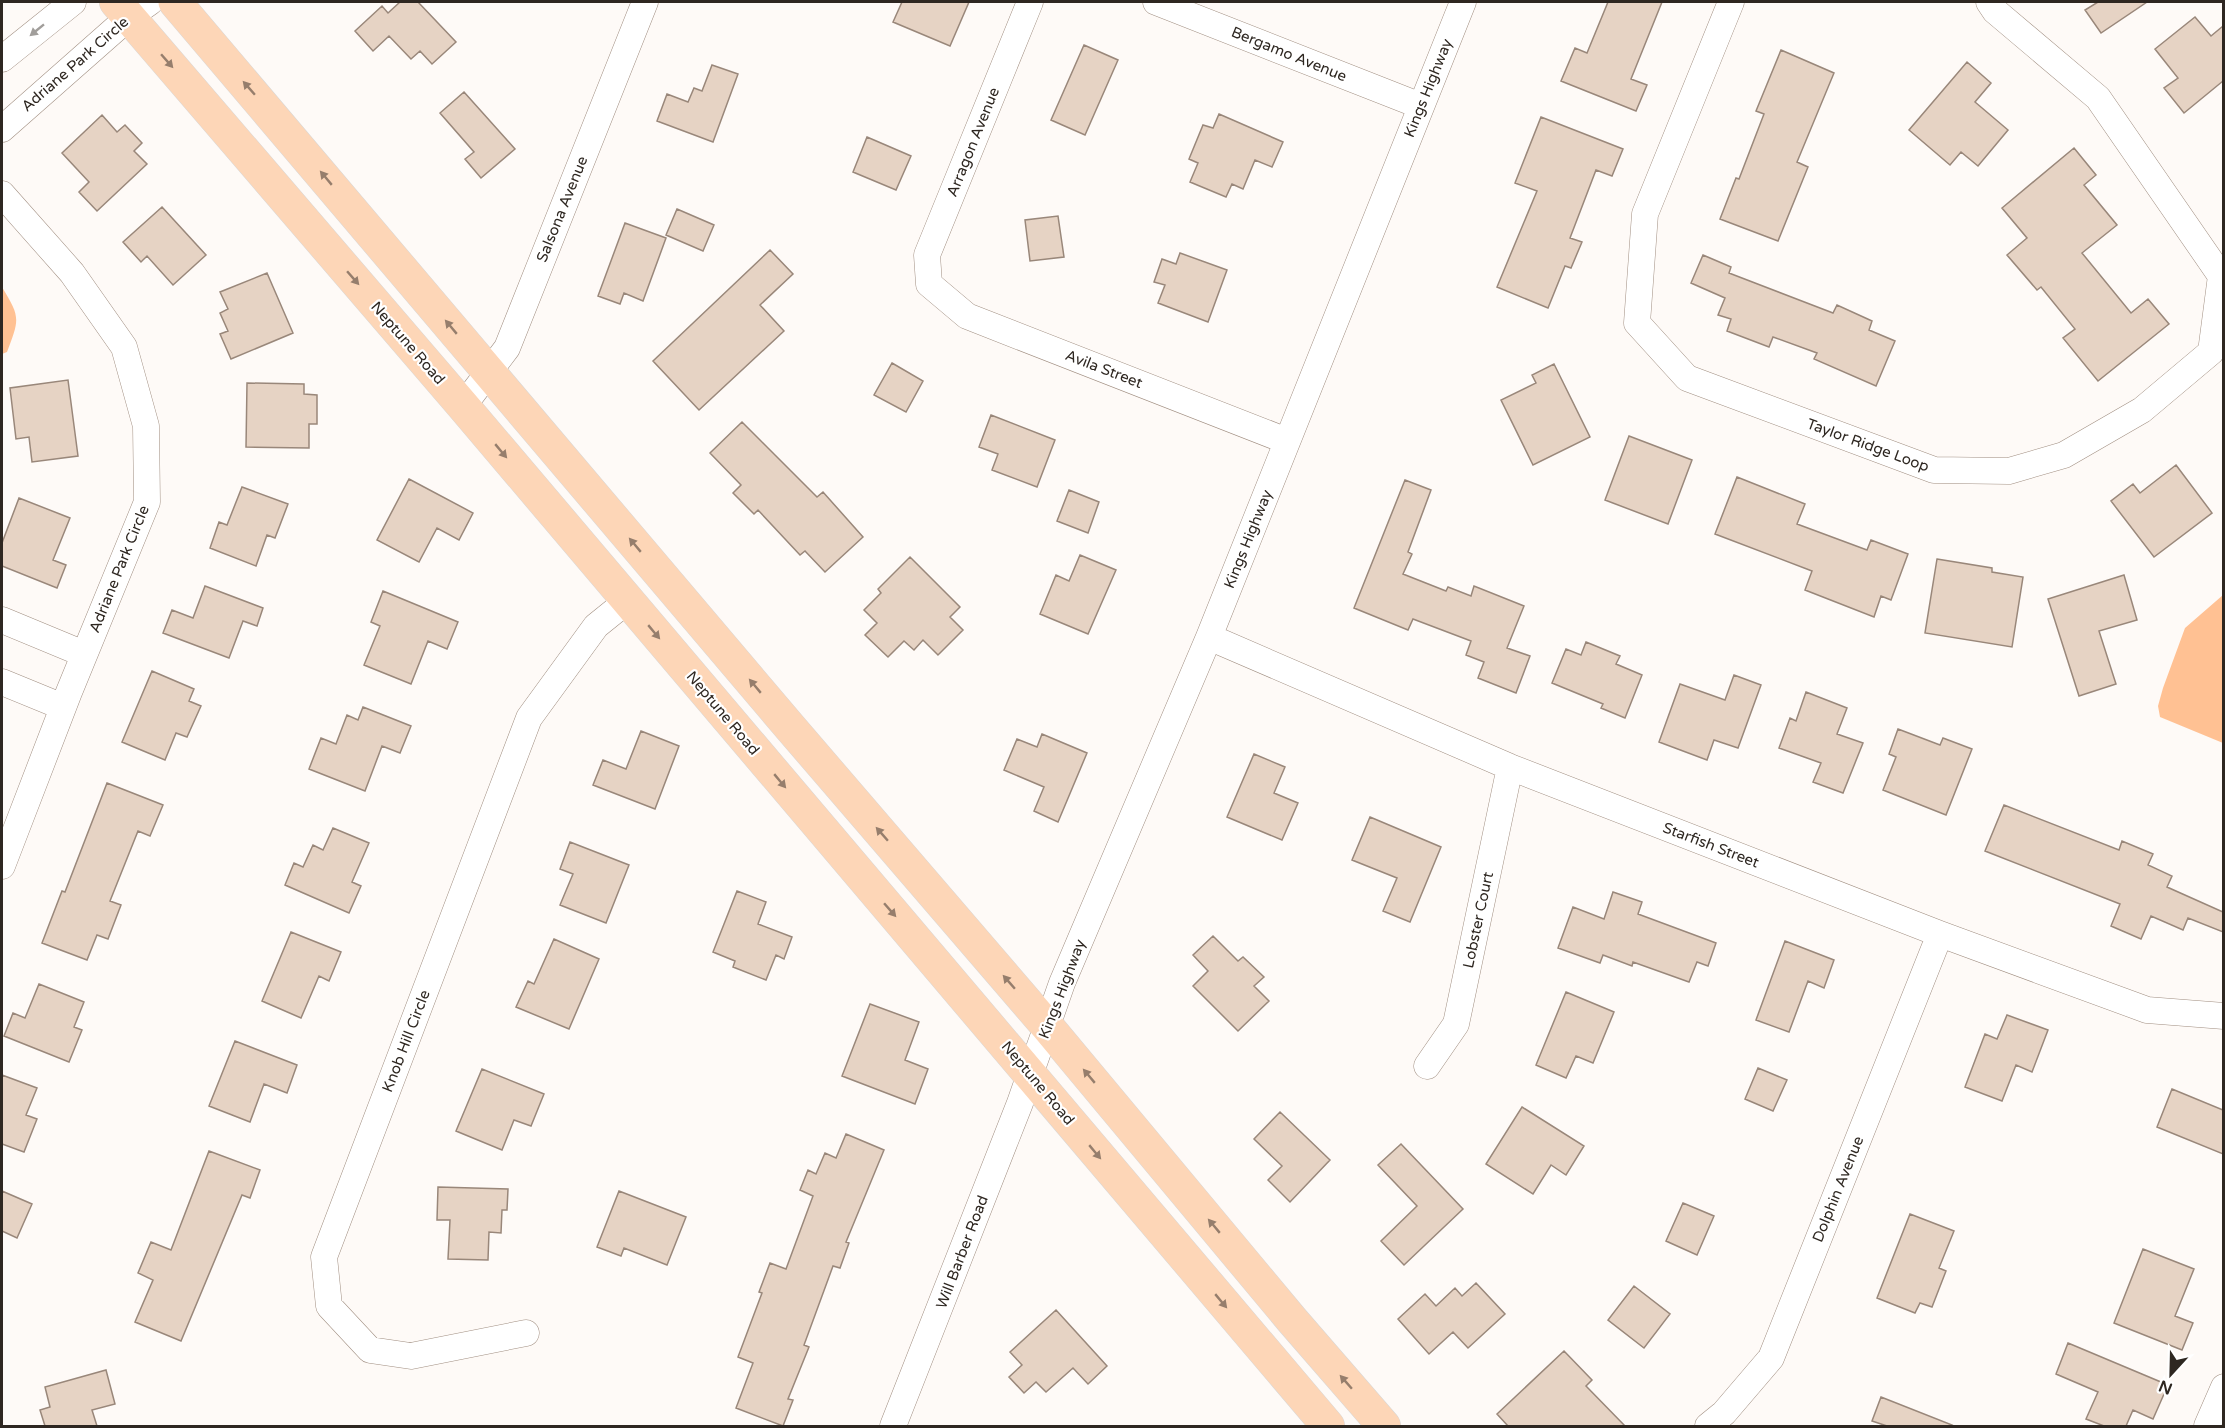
<svg xmlns="http://www.w3.org/2000/svg" width="2225" height="1428" font-family="'Varela Round',sans-serif">
  <style>
    .water { fill: #ffc193 }
    .building { fill: #e6d3c4; stroke: #99877a; stroke-width: 1.5 }
    .lines { fill: none; stroke-linecap: round; stroke-linejoin: round }
    .minor-casing { stroke: #a18f82; stroke-width: 27 }
    .major-casing { stroke: #d9d8d7; stroke-width: 34 }
    .minor { stroke: #fff; stroke-width: 26 }
    .major { stroke: #fdd6b7; stroke-width: 33 }
    .oneway { fill: #a19e9b }
    .oneway2 { fill: #967e6c }
    .labels { text-anchor: middle; dominant-baseline: central; stroke-width: 4.5; stroke-linejoin: round; paint-order: stroke }
    .street-label { font-size: 15px; fill: #2e2721; stroke: #fff }
  </style>
  <rect width="100%" height="100%" fill="#fefaf7"/>
  <path class="water" d="M 2,287 C 20,317 20,318 7,352 L 2,354 Z
    M 2223,595 L 2223,743 L 2160,717 L 2158,706 L 2163,688 L 2185,628 Z"/>
  <path class="building" d="M 400,2 L 418,2 L 456,42 L 432,64 L 420,51 L 411,59 L 389,36 L 373,51 L 355,31 L 382,6 L 388,13 Z
    M 902,2 L 969,2 L 950,46 L 893,22 Z
    M 1608,2 L 1662,2 L 1631,79 L 1647,85 L 1636,111 L 1561,81 L 1575,48 L 1587,53 Z
    M 2098,2 L 2147,2 L 2101,33 L 2085,10 Z
    M 2195,17 L 2211,36 L 2223,26 L 2223,81 L 2184,113 L 2164,88 L 2178,78 L 2155,49 Z
    M 1084,45 L 1118,60 L 1085,135 L 1051,120 Z
    M 1781,50 L 1834,73 L 1797,162 L 1808,167 L 1778,241 L 1720,219 L 1736,178 L 1739,179 L 1764,114 L 1756,111 Z
    M 1967,62 L 1991,83 L 1975,102 L 2008,130 L 1978,166 L 1961,152 L 1950,165 L 1909,130 Z
    M 712,65 L 738,74 L 713,142 L 657,121 L 667,94 L 688,102 L 694,88 L 702,91 Z
    M 464,92 L 515,149 L 481,178 L 465,159 L 474,152 L 440,113 Z
    M 1219,114 L 1283,142 L 1272,167 L 1255,160 L 1243,189 L 1232,184 L 1226,197 L 1190,182 L 1198,163 L 1189,159 L 1203,125 L 1213,128 Z
    M 102,115 L 117,132 L 125,125 L 142,143 L 134,151 L 147,164 L 97,211 L 79,192 L 89,182 L 62,153 Z
    M 1541,117 L 1623,149 L 1612,176 L 1596,170 L 1570,238 L 1582,242 L 1571,268 L 1565,266 L 1548,308 L 1497,287 L 1537,191 L 1515,183 Z
    M 867,137 L 911,156 L 896,190 L 853,172 Z
    M 2074,148 L 2096,175 L 2084,185 L 2117,225 L 2082,253 L 2131,313 L 2148,299 L 2169,324 L 2098,381 L 2063,338 L 2075,329 L 2041,287 L 2037,290 L 2007,255 L 2027,238 L 2002,208 Z
    M 162,207 L 206,255 L 173,285 L 147,256 L 141,262 L 123,242 Z
    M 677,209 L 714,225 L 703,251 L 666,235 Z
    M 1058,216 L 1064,257 L 1030,261 L 1025,220 Z
    M 625,223 L 666,238 L 643,301 L 624,293 L 620,304 L 598,296 Z
    M 770,250 L 793,274 L 760,305 L 784,331 L 699,410 L 653,361 Z
    M 1180,253 L 1227,270 L 1208,322 L 1158,303 L 1165,285 L 1154,282 L 1162,259 L 1176,264 Z
    M 1703,255 L 1731,267 L 1729,273 L 1833,313 L 1837,305 L 1872,321 L 1869,330 L 1895,341 L 1876,386 L 1814,359 L 1817,353 L 1773,337 L 1769,347 L 1727,331 L 1731,319 L 1718,315 L 1725,298 L 1691,283 Z
    M 267,273 L 293,333 L 231,359 L 220,334 L 228,331 L 220,313 L 228,309 L 220,292 Z
    M 892,363 L 923,381 L 906,412 L 874,395 Z
    M 1554,364 L 1590,437 L 1533,465 L 1501,400 L 1536,383 L 1532,375 Z
    M 68,380 L 78,456 L 32,462 L 29,437 L 16,439 L 10,388 Z
    M 247,383 L 304,384 L 304,394 L 317,395 L 317,424 L 309,424 L 309,448 L 246,447 Z
    M 991,415 L 1055,440 L 1037,487 L 992,470 L 998,454 L 979,447 Z
    M 742,422 L 817,497 L 823,492 L 863,537 L 825,572 L 805,551 L 800,555 L 758,510 L 754,514 L 733,493 L 741,485 L 710,453 Z
    M 1629,436 L 1692,460 L 1668,524 L 1605,500 Z
    M 2176,465 L 2212,513 L 2154,557 L 2111,501 L 2133,484 L 2140,493 Z
    M 1737,477 L 1805,504 L 1797,524 L 1867,550 L 1871,540 L 1908,554 L 1891,600 L 1881,596 L 1874,617 L 1805,590 L 1812,571 L 1715,534 Z
    M 409,479 L 473,513 L 459,540 L 437,528 L 419,562 L 377,540 Z
    M 1405,480 L 1431,490 L 1408,552 L 1412,554 L 1403,574 L 1446,591 L 1448,587 L 1471,596 L 1474,586 L 1524,606 L 1507,648 L 1530,656 L 1516,693 L 1478,678 L 1484,662 L 1466,655 L 1471,641 L 1413,619 L 1408,630 L 1354,608 Z
    M 242,487 L 288,504 L 275,538 L 267,535 L 256,566 L 210,548 L 219,522 L 227,525 Z
    M 1069,490 L 1099,502 L 1088,533 L 1057,521 Z
    M 19,498 L 70,518 L 53,560 L 66,565 L 57,588 L 2,566 L 2,543 Z
    M 1080,555 L 1116,570 L 1088,634 L 1040,614 L 1056,575 L 1069,581 Z
    M 910,557 L 960,607 L 950,617 L 963,630 L 938,655 L 923,640 L 914,650 L 904,641 L 888,657 L 865,635 L 877,623 L 864,610 L 881,593 L 878,589 Z
    M 1937,559 L 1992,568 L 1992,572 L 2023,577 L 2012,647 L 1925,633 Z
    M 2124,575 L 2137,620 L 2099,631 L 2116,684 L 2079,696 L 2048,599 Z
    M 205,586 L 263,608 L 257,626 L 243,621 L 229,658 L 163,633 L 172,610 L 193,618 Z
    M 383,591 L 458,622 L 447,649 L 428,641 L 411,684 L 364,665 L 380,626 L 371,622 Z
    M 1586,642 L 1620,656 L 1616,664 L 1642,675 L 1625,718 L 1601,708 L 1603,704 L 1552,683 L 1566,649 L 1581,655 Z
    M 152,671 L 194,689 L 189,701 L 201,706 L 187,737 L 176,733 L 165,760 L 122,742 Z
    M 1734,675 L 1761,685 L 1738,748 L 1714,740 L 1707,760 L 1659,742 L 1680,684 L 1725,700 Z
    M 1806,692 L 1847,708 L 1837,734 L 1863,743 L 1843,793 L 1813,782 L 1821,763 L 1779,748 L 1790,718 L 1796,721 Z
    M 363,707 L 411,726 L 400,753 L 382,746 L 365,791 L 309,769 L 321,738 L 336,744 L 347,715 L 358,720 Z
    M 1898,729 L 1940,745 L 1943,738 L 1972,749 L 1946,815 L 1883,790 L 1896,757 L 1889,754 Z
    M 641,731 L 679,746 L 655,809 L 593,785 L 603,760 L 626,769 Z
    M 1042,734 L 1087,753 L 1058,822 L 1034,811 L 1044,787 L 1004,770 L 1017,739 L 1037,747 Z
    M 1254,754 L 1285,767 L 1274,793 L 1298,803 L 1282,840 L 1227,817 Z
    M 107,783 L 163,805 L 150,836 L 138,831 L 110,901 L 121,905 L 108,939 L 97,935 L 87,960 L 42,943 L 62,891 L 65,892 Z
    M 2004,805 L 2119,850 L 2122,841 L 2153,854 L 2148,865 L 2172,876 L 2167,887 L 2223,912 L 2223,932 L 2188,918 L 2183,930 L 2151,916 L 2141,939 L 2111,926 L 2120,904 L 1985,851 Z
    M 1370,817 L 1441,847 L 1410,922 L 1383,911 L 1397,878 L 1352,860 Z
    M 333,828 L 369,843 L 352,882 L 361,886 L 349,913 L 285,885 L 294,863 L 303,867 L 313,845 L 323,850 Z
    M 570,842 L 629,865 L 606,923 L 560,905 L 573,874 L 560,869 Z
    M 737,891 L 766,902 L 758,924 L 792,937 L 784,959 L 776,955 L 766,980 L 733,967 L 735,961 L 713,952 Z
    M 1613,892 L 1642,902 L 1638,914 L 1716,943 L 1708,966 L 1697,962 L 1689,982 L 1633,962 L 1632,966 L 1603,955 L 1600,963 L 1558,948 L 1573,907 L 1604,919 Z
    M 291,932 L 341,952 L 329,981 L 319,976 L 301,1018 L 262,1001 Z
    M 1213,936 L 1238,961 L 1243,957 L 1264,977 L 1254,986 L 1269,1001 L 1238,1031 L 1193,986 L 1208,971 L 1193,955 Z
    M 554,939 L 599,959 L 569,1029 L 516,1007 L 528,981 L 534,984 Z
    M 1785,941 L 1834,960 L 1824,988 L 1808,981 L 1789,1032 L 1756,1020 Z
    M 39,984 L 84,1002 L 74,1027 L 82,1030 L 69,1062 L 4,1036 L 13,1013 L 25,1018 Z
    M 1566,992 L 1614,1012 L 1593,1063 L 1576,1056 L 1566,1078 L 1536,1065 Z
    M 870,1004 L 919,1022 L 905,1060 L 928,1069 L 915,1104 L 842,1076 Z
    M 2007,1015 L 2048,1030 L 2032,1072 L 2016,1065 L 2002,1101 L 1965,1087 L 1985,1034 L 1997,1039 Z
    M 235,1041 L 297,1065 L 287,1093 L 264,1084 L 250,1122 L 209,1106 Z
    M 1758,1068 L 1787,1080 L 1773,1111 L 1745,1099 Z
    M 482,1069 L 544,1094 L 531,1126 L 514,1120 L 502,1150 L 456,1131 Z
    M 2,1075 L 37,1088 L 26,1115 L 37,1119 L 24,1152 L 2,1144 Z
    M 2172,1089 L 2223,1110 L 2223,1154 L 2157,1127 Z
    M 1522,1107 L 1584,1146 L 1566,1175 L 1551,1165 L 1533,1194 L 1486,1164 Z
    M 1280,1112 L 1330,1160 L 1290,1202 L 1268,1180 L 1282,1166 L 1254,1139 Z
    M 846,1134 L 884,1150 L 846,1242 L 849,1243 L 840,1268 L 833,1266 L 804,1345 L 809,1347 L 788,1399 L 793,1400 L 783,1426 L 736,1408 L 753,1363 L 738,1357 L 762,1293 L 759,1292 L 770,1263 L 786,1269 L 813,1196 L 800,1190 L 808,1170 L 816,1174 L 825,1153 L 836,1158 Z
    M 1401,1144 L 1463,1209 L 1404,1265 L 1381,1241 L 1417,1206 L 1378,1165 Z
    M 209,1151 L 260,1170 L 250,1198 L 242,1195 L 181,1341 L 135,1322 L 153,1280 L 138,1273 L 151,1242 L 171,1250 Z
    M 438,1187 L 508,1189 L 507,1210 L 502,1210 L 501,1233 L 489,1232 L 488,1260 L 448,1259 L 450,1220 L 437,1220 Z
    M 2,1191 L 32,1204 L 17,1238 L 2,1231 Z
    M 619,1191 L 686,1217 L 667,1265 L 624,1248 L 621,1256 L 597,1247 Z
    M 1683,1203 L 1714,1216 L 1697,1255 L 1666,1241 Z
    M 1910,1214 L 1954,1231 L 1939,1268 L 1946,1271 L 1932,1307 L 1920,1303 L 1915,1313 L 1877,1298 Z
    M 2143,1249 L 2194,1269 L 2175,1316 L 2193,1323 L 2182,1350 L 2114,1323 Z
    M 1476,1283 L 1505,1314 L 1468,1348 L 1453,1332 L 1429,1354 L 1398,1319 L 1425,1294 L 1436,1306 L 1455,1288 L 1462,1296 Z
    M 1634,1286 L 1670,1314 L 1644,1348 L 1608,1320 Z
    M 1056,1310 L 1107,1366 L 1088,1384 L 1073,1368 L 1046,1392 L 1036,1382 L 1024,1393 L 1009,1377 L 1022,1365 L 1010,1352 Z
    M 2068,1343 L 2168,1385 L 2153,1419 L 2133,1410 L 2126,1426 L 2104,1426 L 2086,1419 L 2098,1392 L 2056,1374 Z
    M 1564,1351 L 1592,1380 L 1586,1386 L 1625,1426 L 1508,1426 L 1497,1414 Z
    M 106,1370 L 115,1404 L 92,1410 L 97,1426 L 45,1426 L 40,1410 L 50,1407 L 45,1387 Z
    M 1881,1397 L 1952,1425 L 1951,1426 L 1887,1426 L 1872,1421 Z"/>
  <g class="lines">
    <g class="minor-casing">
      <path id="minor" d="M 1030,2 L 927,255 L 929,284 L 967,316 L 1287,441
        M 1156,2 L 1421,106
        M 1731,2 L 1645,214 L 1637,323 L 1687,378 L 1934,470 L 2009,471 L 2064,455 L 2142,410 L 2211,352 L 2221,276 L 2098,98 L 1995,11 L 1989,2
        M 2,59 L 73,2
        M 2,129 L 129,17 L 150,2
        M 2,194 L 72,273 L 124,347 L 146,426 L 147,502 L 69,692 L 2,866
        M 463,406 L 507,348 L 645,2
        M 2,620 L 84,654
        M 1209,637 L 1510,767 L 1940,934 L 2147,1010 L 2224,1016
        M 2,682 L 63,707
        M 1427,1066 L 1456,1024 L 1510,767
        M 526,1333 L 411,1356 L 370,1350 L 329,1306 L 324,1257 L 529,718 L 596,626 L 627,601
        M 893,1426 L 1020,1103 L 1062,983 L 1209,637 L 1463,2
        M 1708,1426 L 1724,1413 L 1771,1358 L 1940,934
        M 2207,1426 L 2224,1387"/>
    </g>
    <g class="major-casing">
      <path id="major" d="M 116,2 L 463,406 L 1328,1426
        M 175,2 L 789,726 L 1047,1026 L 1292,1320 L 1384,1426"/>
    </g>
    <use href="#minor" class="minor"/>
    <use href="#major" class="major"/>
  </g>
  <defs><path id="oneway-solid" d="M-6-.8H1V-3.2L6.5 0L1 3.2V.8H-6Z" transform="scale(1.5)"/></defs>
  <use class="oneway" href="#oneway-solid" transform="translate(37 30) rotate(141)"/>
  <g class="oneway2">
    <use href="#oneway-solid" transform="translate(167 61) rotate(49)"/>
    <use href="#oneway-solid" transform="translate(249 88) rotate(-131)"/>
    <use href="#oneway-solid" transform="translate(326 178) rotate(-130)"/>
    <use href="#oneway-solid" transform="translate(353 278) rotate(49)"/>
    <use href="#oneway-solid" transform="translate(451 327) rotate(-130)"/>
    <use href="#oneway-solid" transform="translate(501 451) rotate(50)"/>
    <use href="#oneway-solid" transform="translate(635 545) rotate(-130)"/>
    <use href="#oneway-solid" transform="translate(654 632) rotate(50)"/>
    <use href="#oneway-solid" transform="translate(755 686) rotate(-130)"/>
    <use href="#oneway-solid" transform="translate(780 781) rotate(50)"/>
    <use href="#oneway-solid" transform="translate(882 834) rotate(-131)"/>
    <use href="#oneway-solid" transform="translate(890 910) rotate(49)"/>
    <use href="#oneway-solid" transform="translate(1009 982) rotate(-131)"/>
    <use href="#oneway-solid" transform="translate(1089 1076) rotate(-130)"/>
    <use href="#oneway-solid" transform="translate(1095 1152) rotate(50)"/>
    <use href="#oneway-solid" transform="translate(1214 1226) rotate(-130)"/>
    <use href="#oneway-solid" transform="translate(1221 1301) rotate(50)"/>
    <use href="#oneway-solid" transform="translate(1346 1382) rotate(-131)"/>
  </g>
  <g class="labels">
    <g class="street-label">
      <text transform="translate(1289 54) rotate(22)">Bergamo Avenue</text>
      <text transform="translate(75 64) rotate(-41)">Adriane Park Circle</text>
      <text transform="translate(1428 88) rotate(-68)">Kings Highway</text>
      <text transform="translate(973 142) rotate(-68)">Arragon Avenue</text>
      <text transform="translate(562 209) rotate(-68)">Salsona Avenue</text>
      <text transform="translate(408 343) rotate(49)">Neptune Road</text>
      <text transform="translate(1104 369) rotate(21)">Avila Street</text>
      <text transform="translate(1868 445) rotate(20)">Taylor Ridge Loop</text>
      <text transform="translate(1248 539) rotate(-68)">Kings Highway</text>
      <text transform="translate(119 569) rotate(-68)">Adriane Park Circle</text>
      <text transform="translate(723 713) rotate(50)">Neptune Road</text>
      <text transform="translate(1711 845) rotate(21)">Starfish Street</text>
      <text transform="translate(1478 920) rotate(-78)">Lobster Court</text>
      <text transform="translate(1062 989) rotate(-69)">Kings Highway</text>
      <text transform="translate(406 1041) rotate(-69)">Knob Hill Circle</text>
      <text transform="translate(1038 1083) rotate(50)">Neptune Road</text>
      <text transform="translate(1838 1189) rotate(-68)">Dolphin Avenue</text>
      <text transform="translate(962 1252) rotate(-69)">Will Barber Road</text>
    </g>
  </g>
  <rect width="2225" height="1428" fill="none" stroke="#2e2721" stroke-width="6"/>
  <g transform="translate(2171 1374) rotate(202)" stroke="#ffffff" stroke-width="4.5" paint-order="stroke">
  <path d="M0-4.5L10 22L0 15L-10 22Z" fill="#2e2721"/>
  <text y="-9" font-size="16" font-weight="bold" text-anchor="middle" fill="#2e2721">N</text>
  </g>
</svg>
